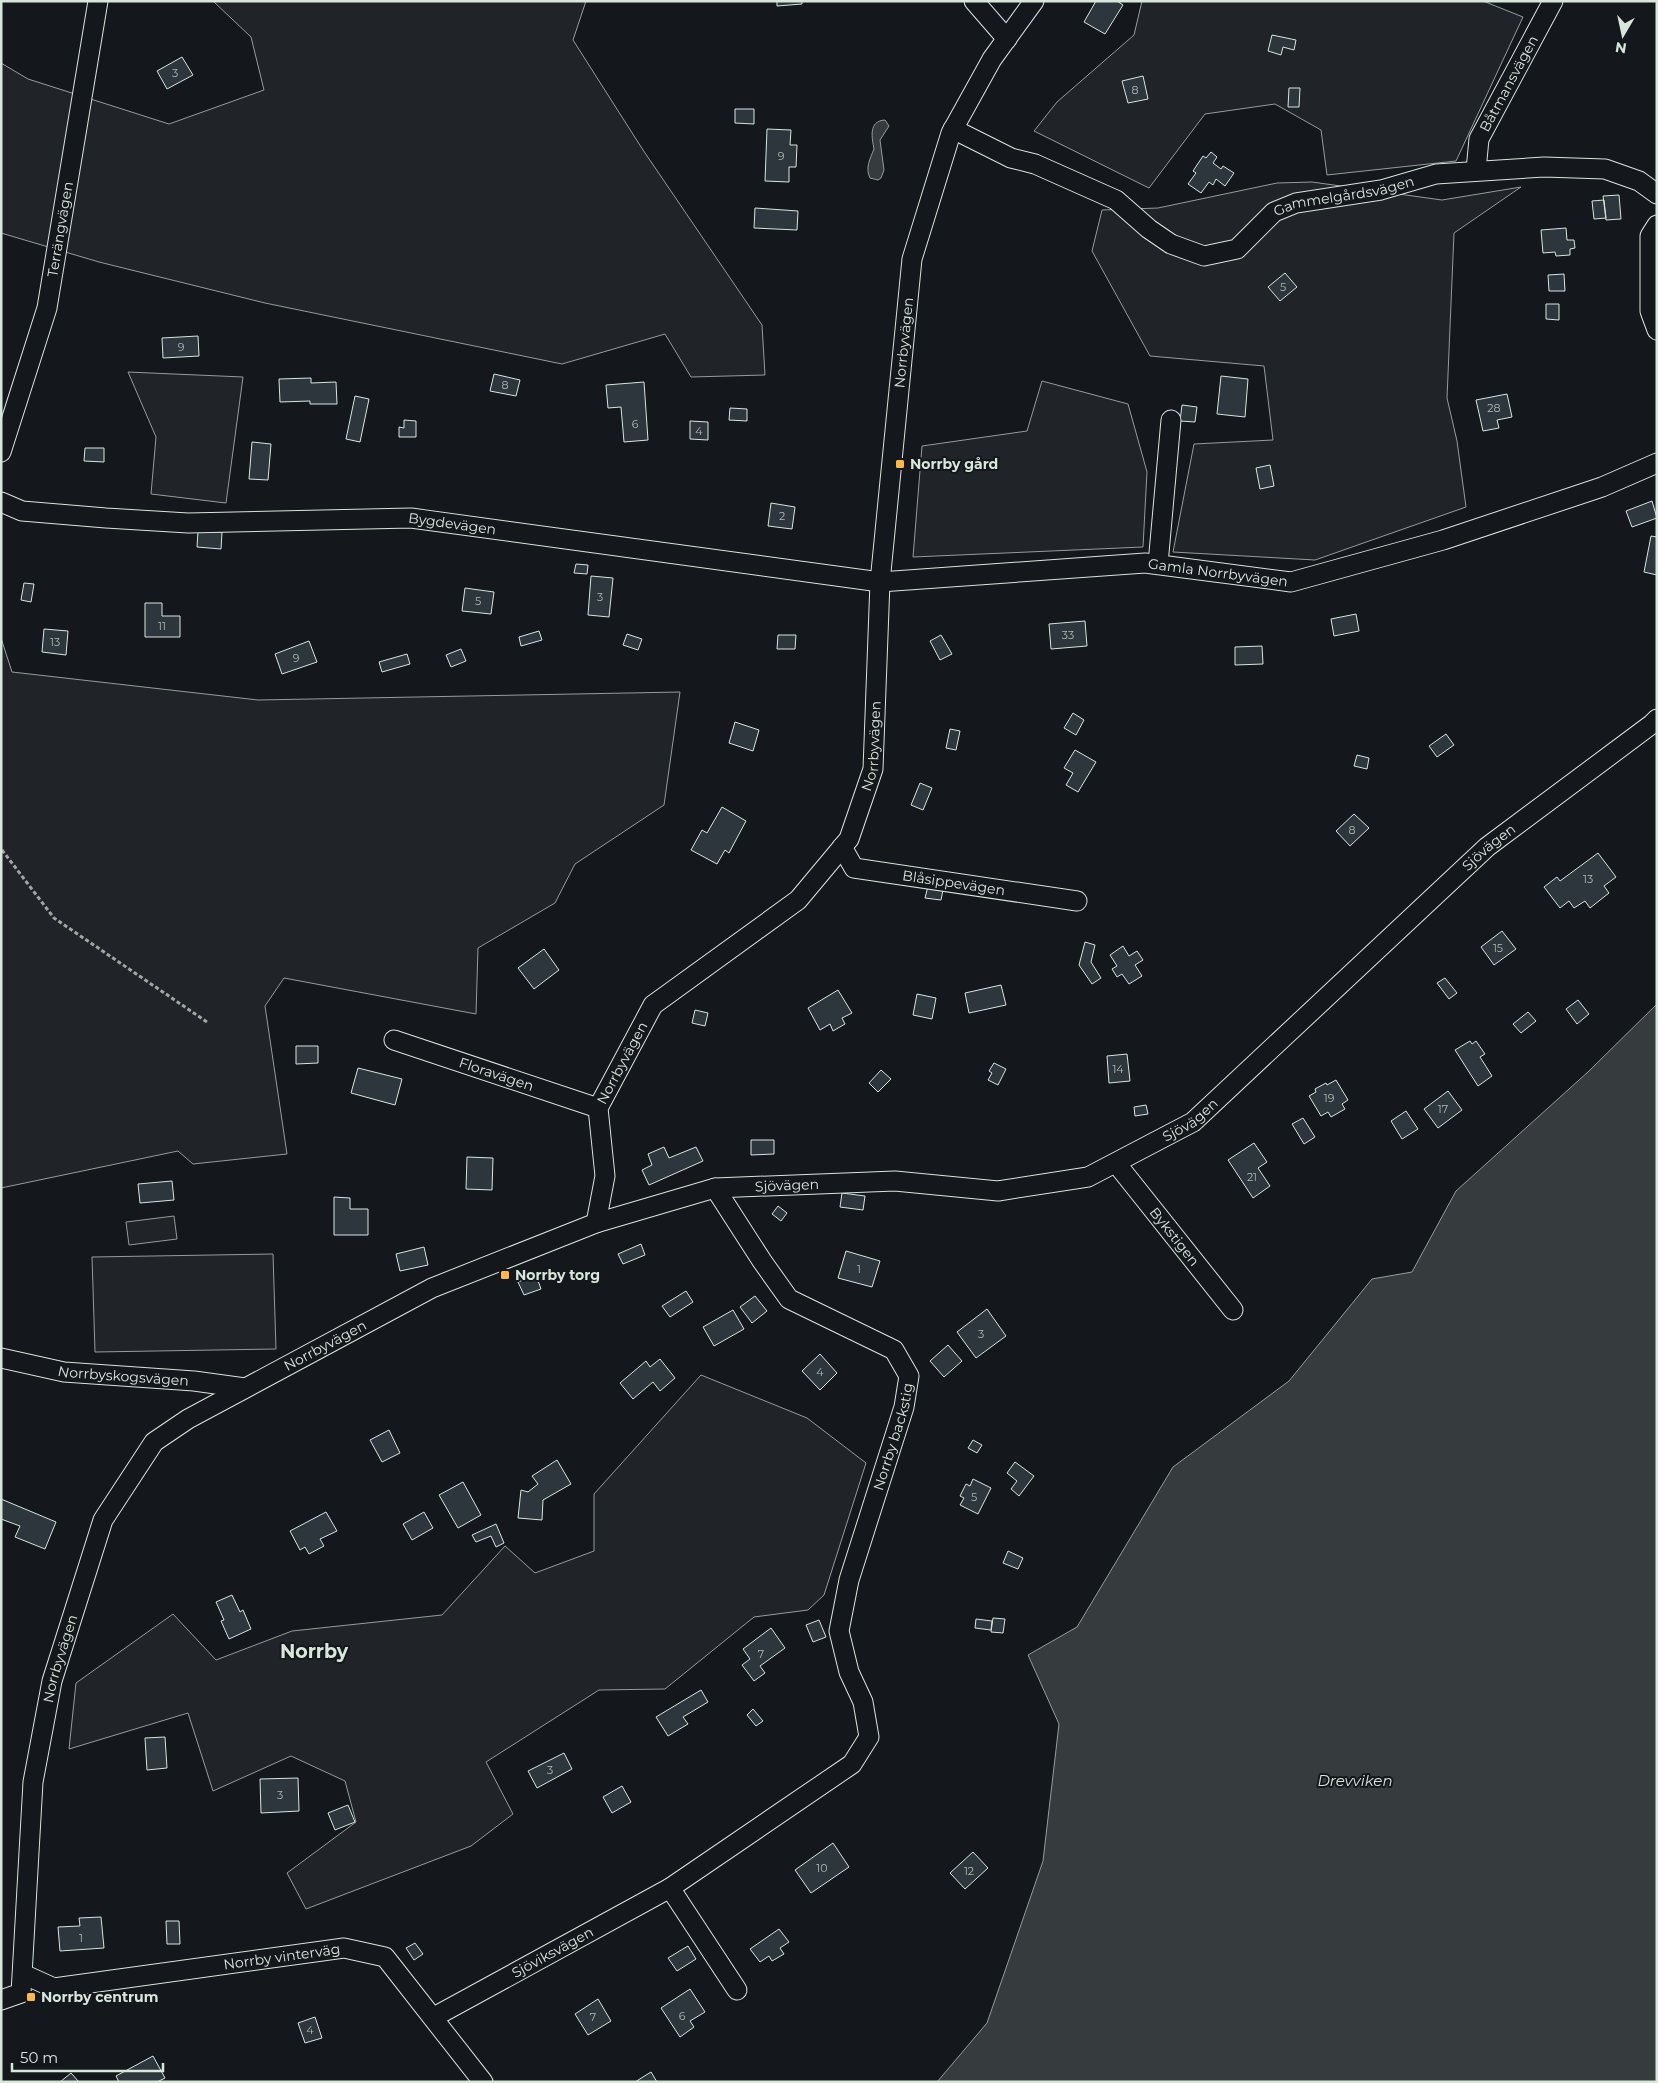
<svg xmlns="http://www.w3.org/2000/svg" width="1658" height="2083" font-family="Montserrat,sans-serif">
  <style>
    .green { fill: #202428; stroke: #939e99 }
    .water { fill: #363b3e; stroke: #939e99 }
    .building { fill: #2c363c; stroke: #d8e6dc }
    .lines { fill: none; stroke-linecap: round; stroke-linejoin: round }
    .street-casing { stroke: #d8e6dc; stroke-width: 21 }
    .path { stroke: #9da8a2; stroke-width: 3; stroke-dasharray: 4 2.5; stroke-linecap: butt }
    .street { stroke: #14181c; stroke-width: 19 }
    .poi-dot { fill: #ffb74d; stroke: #14181c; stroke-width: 2 }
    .labels { text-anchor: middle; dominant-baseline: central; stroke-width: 4; stroke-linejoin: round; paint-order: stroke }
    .number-label { font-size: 11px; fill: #adbab4 }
    .street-label { font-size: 14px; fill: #d8e6dc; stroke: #14181c }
    .poi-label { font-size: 14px; font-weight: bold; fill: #d8e6dc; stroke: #14181c; text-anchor: start }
    .water-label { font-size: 15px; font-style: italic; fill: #d8e6dc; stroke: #14181c }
    .district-label { font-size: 19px; font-weight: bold; fill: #d8e6dc; stroke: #14181c }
  </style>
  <rect width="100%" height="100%" fill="#14181c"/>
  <path class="green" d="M 213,1 L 586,1 L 573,40 L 643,150 L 762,325 L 765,375 L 691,377 L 665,334 L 562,364 L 265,303 L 99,262 L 1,233 L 1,63 L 28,79 L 169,124 L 264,90 L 251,37 Z
    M 1142,1 L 1483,1 L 1523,17 L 1456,161 L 1327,175 L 1321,130 L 1275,104 L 1205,114 L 1149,188 L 1034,131 L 1057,102 L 1134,35 Z
    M 1312,182 L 1442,200 L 1521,187 L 1454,233 L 1447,398 L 1457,441 L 1466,507 L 1315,560 L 1173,552 L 1194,444 L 1273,440 L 1264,366 L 1150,356 L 1092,251 L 1102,210 L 1158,208 L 1277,183 Z
    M 128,372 L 243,377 L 226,503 L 151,494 L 156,437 Z
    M 1042,381 L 1128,404 L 1147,472 L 1143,547 L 913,557 L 922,446 L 1027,431 Z
    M 1,638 L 12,672 L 258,700 L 680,692 L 664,805 L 575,864 L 555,903 L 478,948 L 476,1014 L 284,978 L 265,1006 L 287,1154 L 193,1164 L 178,1151 L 1,1188 Z
    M 174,1216 L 177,1239 L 129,1245 L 126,1222 Z
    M 273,1254 L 276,1349 L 95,1352 L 92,1257 Z
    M 701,1375 L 807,1418 L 866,1463 L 824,1595 L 808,1610 L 754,1617 L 665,1689 L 599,1690 L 486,1762 L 513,1814 L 471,1846 L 306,1909 L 287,1873 L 356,1822 L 345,1781 L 291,1756 L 213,1791 L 188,1713 L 69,1749 L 76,1683 L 173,1614 L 216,1660 L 292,1631 L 442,1615 L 505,1546 L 535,1573 L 594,1551 L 594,1494 Z"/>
  <path class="water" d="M 885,120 L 889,126 L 880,140 L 884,170 L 881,178 L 878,180 L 870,178 C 865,168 870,159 874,149 C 872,138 868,121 885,120 Z
    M 1657,1004 L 1657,2082 L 937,2082 L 987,2023 L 1043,1861 L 1059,1724 L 1028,1655 L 1077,1627 L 1173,1467 L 1289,1381 L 1372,1279 L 1412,1272 L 1456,1191 L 1589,1071 Z"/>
  <path class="building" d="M 777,1 L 802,1 L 802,4 L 777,6 Z
    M 1096,1 L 1117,1 L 1123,5 L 1105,34 L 1084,22 Z
    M 1272,35 L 1296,40 L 1294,50 L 1283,47 L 1281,55 L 1268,51 Z
    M 182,57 L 193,75 L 167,89 L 157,71 Z
    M 1143,76 L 1148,99 L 1128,103 L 1122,81 Z
    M 1289,88 L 1300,88 L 1299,107 L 1288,107 Z
    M 735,109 L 754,109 L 754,124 L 735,123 Z
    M 767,129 L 791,130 L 790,145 L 797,145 L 796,167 L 789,167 L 789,182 L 765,181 Z
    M 1211,152 L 1217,157 L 1213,163 L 1221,169 L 1223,166 L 1234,173 L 1225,186 L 1216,179 L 1213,185 L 1209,182 L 1201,193 L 1188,184 L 1196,173 L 1193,171 L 1203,156 L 1206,158 Z
    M 1619,195 L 1621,219 L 1606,220 L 1603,196 Z
    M 1604,200 L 1606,218 L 1594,219 L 1592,201 Z
    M 755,208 L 798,211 L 797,230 L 754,228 Z
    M 1566,228 L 1567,240 L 1574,240 L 1575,248 L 1570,249 L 1570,255 L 1556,256 L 1555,252 L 1543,253 L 1541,230 Z
    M 1285,273 L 1297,287 L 1280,301 L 1268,287 Z
    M 1564,274 L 1565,291 L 1549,291 L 1548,275 Z
    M 1546,304 L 1559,304 L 1559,320 L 1546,319 Z
    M 198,336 L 199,356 L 163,358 L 162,338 Z
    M 494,374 L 520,380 L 516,396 L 490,391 Z
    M 1221,376 L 1248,379 L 1245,417 L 1217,414 Z
    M 311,378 L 311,383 L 336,382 L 337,404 L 310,404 L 310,401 L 280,402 L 279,379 Z
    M 644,382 L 648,440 L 624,442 L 621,407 L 608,408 L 606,385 Z
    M 1507,394 L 1512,417 L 1497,420 L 1499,428 L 1483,431 L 1476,400 Z
    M 355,396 L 369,399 L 360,442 L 346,439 Z
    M 1182,405 L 1197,407 L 1195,422 L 1180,421 Z
    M 730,408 L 747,409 L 747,421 L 729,420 Z
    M 404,420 L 416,421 L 416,437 L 399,437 L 399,427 L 404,428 Z
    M 690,421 L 708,422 L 708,440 L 690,439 Z
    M 252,442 L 271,444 L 268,480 L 249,479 Z
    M 85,448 L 104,448 L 104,462 L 84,461 Z
    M 1270,465 L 1274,486 L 1260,489 L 1256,468 Z
    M 1652,501 L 1657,518 L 1632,527 L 1626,511 Z
    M 771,503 L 795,507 L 792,529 L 768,526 Z
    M 198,531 L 222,532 L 221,549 L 197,547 Z
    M 1651,536 L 1657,537 L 1657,575 L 1644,572 Z
    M 576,564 L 588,565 L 587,574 L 574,573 Z
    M 591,576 L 613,578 L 609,617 L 588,615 Z
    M 24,583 L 34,584 L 31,602 L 21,600 Z
    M 465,588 L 494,592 L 491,614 L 462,611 Z
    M 145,603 L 162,603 L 162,616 L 180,616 L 180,637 L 145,637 Z
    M 1356,614 L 1359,631 L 1334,636 L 1331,619 Z
    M 1085,621 L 1087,646 L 1051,649 L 1049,624 Z
    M 44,629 L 68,631 L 66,655 L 42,652 Z
    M 539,631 L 542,640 L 521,646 L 519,637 Z
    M 627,634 L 642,639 L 638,650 L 623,645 Z
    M 778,635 L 796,635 L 795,649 L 777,649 Z
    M 941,635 L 952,654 L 940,660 L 930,641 Z
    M 309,641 L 317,662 L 282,674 L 275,654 Z
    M 1262,646 L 1263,664 L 1235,665 L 1235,647 Z
    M 461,649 L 466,661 L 451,667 L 446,655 Z
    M 407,654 L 410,664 L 382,672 L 379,662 Z
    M 1073,713 L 1084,720 L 1076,735 L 1064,728 Z
    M 735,722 L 759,730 L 753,751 L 729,743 Z
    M 950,729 L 960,731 L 956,750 L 946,748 Z
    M 1446,734 L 1454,745 L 1437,757 L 1429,746 Z
    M 1075,750 L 1096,762 L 1078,792 L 1066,785 L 1073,773 L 1064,768 Z
    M 1357,755 L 1369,758 L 1367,769 L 1354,766 Z
    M 920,783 L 932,788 L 923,810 L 911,805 Z
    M 722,807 L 746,821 L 729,853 L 725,850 L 717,864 L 691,850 L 702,830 L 707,833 Z
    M 1354,814 L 1369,828 L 1350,846 L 1336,831 Z
    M 1598,853 L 1616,877 L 1604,886 L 1609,893 L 1590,908 L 1585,901 L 1574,908 L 1569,901 L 1560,908 L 1544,887 L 1557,877 L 1560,881 Z
    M 929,882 L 944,885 L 941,900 L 925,898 Z
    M 1502,931 L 1516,949 L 1494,965 L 1481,947 Z
    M 1085,942 L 1095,945 L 1091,962 L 1101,978 L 1092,984 L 1079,965 Z
    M 1123,946 L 1129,956 L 1137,951 L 1143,960 L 1135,965 L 1142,976 L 1129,984 L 1122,974 L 1117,977 L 1112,969 L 1117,966 L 1110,955 Z
    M 544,949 L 559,970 L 534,989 L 518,968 Z
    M 1445,978 L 1457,993 L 1449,999 L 1437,983 Z
    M 1001,985 L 1006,1005 L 969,1013 L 965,993 Z
    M 838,990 L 852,1013 L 842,1018 L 845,1024 L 833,1031 L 830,1024 L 820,1030 L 808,1008 Z
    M 917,994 L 936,998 L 932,1019 L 913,1015 Z
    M 1578,1000 L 1589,1014 L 1577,1024 L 1566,1009 Z
    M 695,1010 L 708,1013 L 705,1026 L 692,1023 Z
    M 1528,1012 L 1536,1021 L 1521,1033 L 1513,1024 Z
    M 1470,1041 L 1472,1044 L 1476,1041 L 1485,1054 L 1480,1057 L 1492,1076 L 1478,1086 L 1455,1050 Z
    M 296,1046 L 318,1046 L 318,1063 L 296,1064 Z
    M 1127,1054 L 1130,1081 L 1109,1083 L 1107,1056 Z
    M 994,1063 L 1006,1069 L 998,1085 L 988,1080 L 992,1073 L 989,1071 Z
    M 358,1068 L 402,1079 L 395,1105 L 351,1093 Z
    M 881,1070 L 891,1079 L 878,1092 L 869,1083 Z
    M 1336,1080 L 1348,1100 L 1342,1104 L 1345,1109 L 1331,1117 L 1328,1112 L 1321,1116 L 1309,1096 L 1316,1092 L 1315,1089 L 1326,1083 L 1327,1085 Z
    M 1448,1091 L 1462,1110 L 1438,1128 L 1424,1109 Z
    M 1146,1105 L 1148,1114 L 1135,1116 L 1134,1107 Z
    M 1406,1111 L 1418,1129 L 1402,1139 L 1391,1121 Z
    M 1303,1118 L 1315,1137 L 1304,1144 L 1292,1124 Z
    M 751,1140 L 774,1140 L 774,1154 L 751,1155 Z
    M 1254,1143 L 1267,1162 L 1258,1168 L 1270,1186 L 1253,1198 L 1228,1160 Z
    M 664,1147 L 669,1158 L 696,1147 L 703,1161 L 649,1185 L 642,1170 L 652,1165 L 648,1154 Z
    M 467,1157 L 493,1158 L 492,1190 L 466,1189 Z
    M 172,1181 L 174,1200 L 140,1203 L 138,1184 Z
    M 842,1193 L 865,1196 L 863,1210 L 840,1207 Z
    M 334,1197 L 350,1198 L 350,1209 L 368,1209 L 368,1235 L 334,1235 Z
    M 778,1206 L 787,1213 L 781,1221 L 772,1214 Z
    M 641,1244 L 645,1255 L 623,1264 L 618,1254 Z
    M 424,1247 L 428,1265 L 400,1271 L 396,1254 Z
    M 846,1251 L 880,1261 L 872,1287 L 838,1278 Z
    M 536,1275 L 541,1289 L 524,1295 L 518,1282 Z
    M 686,1291 L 693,1302 L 670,1317 L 662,1306 Z
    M 755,1296 L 767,1311 L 752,1323 L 740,1307 Z
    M 987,1309 L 1006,1336 L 976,1358 L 957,1332 Z
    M 733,1310 L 744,1329 L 714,1346 L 703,1327 Z
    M 948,1345 L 962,1361 L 944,1377 L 930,1361 Z
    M 820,1354 L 837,1373 L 820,1390 L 802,1371 Z
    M 660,1359 L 675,1378 L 660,1391 L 653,1382 L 633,1399 L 620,1383 L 646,1361 L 650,1367 Z
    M 389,1430 L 400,1453 L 382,1462 L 370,1440 Z
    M 973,1440 L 982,1445 L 977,1453 L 968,1448 Z
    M 557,1460 L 571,1484 L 543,1500 L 542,1520 L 518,1518 L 521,1490 L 528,1492 L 538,1484 L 532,1476 Z
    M 1015,1462 L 1034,1476 L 1019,1496 L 1011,1489 L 1017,1481 L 1007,1473 Z
    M 973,1479 L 991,1488 L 978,1514 L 960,1505 L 964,1498 L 960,1496 L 966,1484 L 970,1486 Z
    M 463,1482 L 481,1515 L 458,1528 L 439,1495 Z
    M 1,1499 L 56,1522 L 45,1549 L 15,1537 L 20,1526 L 1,1519 Z
    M 326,1512 L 337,1531 L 320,1539 L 324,1546 L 309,1554 L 305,1547 L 300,1550 L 290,1531 Z
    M 424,1512 L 433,1528 L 412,1540 L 403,1524 Z
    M 496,1524 L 504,1543 L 496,1547 L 491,1536 L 476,1542 L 472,1535 Z
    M 1008,1551 L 1023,1558 L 1018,1569 L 1003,1563 Z
    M 232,1595 L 240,1612 L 243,1610 L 251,1629 L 229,1639 L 221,1621 L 224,1620 L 216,1602 Z
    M 993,1618 L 1005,1619 L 1003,1633 L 991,1632 Z
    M 976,1619 L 992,1621 L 991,1630 L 975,1628 Z
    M 819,1620 L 826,1637 L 813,1642 L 806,1625 Z
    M 771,1628 L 785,1648 L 760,1666 L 765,1673 L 754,1681 L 742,1665 L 750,1659 L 743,1649 Z
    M 701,1690 L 708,1702 L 683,1717 L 688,1724 L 668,1736 L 656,1717 Z
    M 753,1709 L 763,1721 L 756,1726 L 747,1715 Z
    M 165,1737 L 167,1768 L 147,1770 L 145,1738 Z
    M 564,1753 L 572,1769 L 537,1788 L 528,1771 Z
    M 298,1778 L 299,1811 L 261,1813 L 260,1779 Z
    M 622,1786 L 631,1802 L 612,1813 L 603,1797 Z
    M 348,1805 L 355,1822 L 335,1830 L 328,1813 Z
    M 833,1843 L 849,1867 L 811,1893 L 795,1870 Z
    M 973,1852 L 988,1868 L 965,1889 L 950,1873 Z
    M 101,1917 L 104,1948 L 60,1951 L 58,1927 L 80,1926 L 79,1918 Z
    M 166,1921 L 179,1921 L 180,1944 L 167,1944 Z
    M 779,1929 L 789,1942 L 780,1948 L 784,1954 L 772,1961 L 769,1956 L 760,1962 L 750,1949 Z
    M 415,1943 L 423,1954 L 414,1960 L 406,1948 Z
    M 688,1946 L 696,1959 L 677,1971 L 668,1958 Z
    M 690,1989 L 705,2012 L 690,2021 L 694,2027 L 680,2037 L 661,2008 Z
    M 598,1999 L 611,2021 L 588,2035 L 575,2014 Z
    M 315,2017 L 322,2038 L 305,2043 L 298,2023 Z
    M 153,2056 L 165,2078 L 157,2082 L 119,2082 L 116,2076 Z
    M 651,2072 L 657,2082 L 635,2082 Z
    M 71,2073 L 79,2082 L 60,2082 Z"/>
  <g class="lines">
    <g class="street-casing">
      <g id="street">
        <path d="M 974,1 L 1007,39"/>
        <path id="s1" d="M 953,129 L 1011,158 L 1035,164 L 1116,200 L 1149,229 L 1171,244 L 1204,256 L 1237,249 L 1274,212 L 1296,203 L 1381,190 L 1436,174 L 1544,167 L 1605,169 L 1639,181 L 1657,194"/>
        <path id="s2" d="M 1476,170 L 1479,139 L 1553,1"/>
        <path d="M 1657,225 L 1650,236 L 1650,311 L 1657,330"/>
        <path id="s3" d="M 1,452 L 47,308 L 98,1"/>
        <path id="s4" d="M 1,502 L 22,511 L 106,518 L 188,523 L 411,518 L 880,582 L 1145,563 L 1291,582 L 1443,540 L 1602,487 L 1657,463"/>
        <path d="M 1158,564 L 1171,420"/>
        <path id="s5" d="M 842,847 L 854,868 L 1077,901"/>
        <path id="s6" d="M 394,1040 L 598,1108"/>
        <path id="s7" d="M 1116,1163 L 1233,1310"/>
        <path id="s8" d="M 596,1223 L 715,1188 L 895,1181 L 998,1191 L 1088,1177 L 1193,1122 L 1487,847 L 1652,724 L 1657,719"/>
        <path id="s9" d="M 1,1358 L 64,1372 L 194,1381 L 245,1388"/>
        <path d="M 670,1888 L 737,1990"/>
        <path id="s10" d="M 23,1974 L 54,1988 L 344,1948 L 385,1957 L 483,2082"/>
        <path id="s11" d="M 1,2000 L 21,1993 L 33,1782 L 52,1681 L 103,1520 L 154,1442 L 188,1419 L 432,1288 L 596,1223 L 605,1176 L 598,1108 L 653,1005 L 798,900 L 849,839 L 873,769 L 880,582 L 912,259 L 951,133 L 992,59 L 1034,1"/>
        <path id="s12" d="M 434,2017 L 670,1888 L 852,1764 L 869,1737 L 863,1702 L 849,1672 L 839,1631 L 849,1580 L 904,1407 L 909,1376 L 894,1350 L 789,1299 L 762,1261 L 715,1188"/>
      </g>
    </g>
    <path class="path" d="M 2,850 L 54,918 L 207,1022"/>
    <use href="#street" class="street"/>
  </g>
  <g class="poi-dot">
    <rect x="895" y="459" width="10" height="10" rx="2.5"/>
    <rect x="500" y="1270" width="10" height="10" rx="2.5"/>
    <rect x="26" y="1992" width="10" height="10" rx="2.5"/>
  </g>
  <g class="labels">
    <g class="number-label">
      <text x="175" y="73">3</text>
      <text x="1135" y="90">8</text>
      <text x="781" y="156">9</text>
      <text x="1283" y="287">5</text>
      <text x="181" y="347">9</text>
      <text x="505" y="385">8</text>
      <text x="1494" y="408">28</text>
      <text x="635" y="424">6</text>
      <text x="699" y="431">4</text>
      <text x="782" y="516">2</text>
      <text x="600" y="597">3</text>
      <text x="478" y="601">5</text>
      <text x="162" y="626">11</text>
      <text x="1068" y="635">33</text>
      <text x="55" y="642">13</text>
      <text x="296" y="658">9</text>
      <text x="1352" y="830">8</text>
      <text x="1588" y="879">13</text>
      <text x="1498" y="948">15</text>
      <text x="1118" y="1069">14</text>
      <text x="1329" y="1098">19</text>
      <text x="1443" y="1109">17</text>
      <text x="1252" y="1177">21</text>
      <text x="859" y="1269">1</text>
      <text x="981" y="1334">3</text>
      <text x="820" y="1372">4</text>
      <text x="974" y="1497">5</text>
      <text x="761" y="1654">7</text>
      <text x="550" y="1770">3</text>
      <text x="280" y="1795">3</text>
      <text x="822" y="1868">10</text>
      <text x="969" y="1871">12</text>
      <text x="81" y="1938">1</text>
      <text x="682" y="2016">6</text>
      <text x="593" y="2017">7</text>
      <text x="310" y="2030">4</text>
    </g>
    <g class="street-label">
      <text stroke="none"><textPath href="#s2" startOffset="94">Båtmansvägen</textPath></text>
      <text stroke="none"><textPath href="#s1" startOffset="442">Gammelgårdsvägen</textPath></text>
      <text stroke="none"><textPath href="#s3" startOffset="231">Terrängvägen</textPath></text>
      <text stroke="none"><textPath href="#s11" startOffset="2085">Norrbyvägen</textPath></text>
      <text stroke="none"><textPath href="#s4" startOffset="454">Bygdevägen</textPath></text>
      <text stroke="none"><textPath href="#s4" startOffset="1225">Gamla Norrbyvägen</textPath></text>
      <text stroke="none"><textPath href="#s11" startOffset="1680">Norrbyvägen</textPath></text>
      <text stroke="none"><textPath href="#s8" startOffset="1021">Sjövägen</textPath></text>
      <text stroke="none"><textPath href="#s5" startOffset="125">Blåsippevägen</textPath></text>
      <text stroke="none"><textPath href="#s11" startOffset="1259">Norrbyvägen</textPath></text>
      <text stroke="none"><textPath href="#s6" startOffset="108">Floravägen</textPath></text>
      <text stroke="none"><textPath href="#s8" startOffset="616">Sjövägen</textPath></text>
      <text stroke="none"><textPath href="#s8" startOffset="196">Sjövägen</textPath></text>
      <text stroke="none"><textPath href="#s7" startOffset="94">Bykstigen</textPath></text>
      <text stroke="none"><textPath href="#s11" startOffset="794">Norrbyvägen</textPath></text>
      <text stroke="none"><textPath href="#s9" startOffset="124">Norrbyskogsvägen</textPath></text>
      <text stroke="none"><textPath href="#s12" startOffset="834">Norrby backstig</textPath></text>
      <text stroke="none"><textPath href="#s11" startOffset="359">Norrbyvägen</textPath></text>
      <text stroke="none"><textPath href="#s12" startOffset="135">Sjöviksvägen</textPath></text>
      <text stroke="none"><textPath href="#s10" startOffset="264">Norrby vinterväg</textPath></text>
    </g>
    <g class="poi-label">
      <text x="910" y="464">Norrby gård</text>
      <text x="515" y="1275">Norrby torg</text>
      <text x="41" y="1997">Norrby centrum</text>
    </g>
    <g class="water-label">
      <text x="1355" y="1780">Drevviken</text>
    </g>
    <g class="district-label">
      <text x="314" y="1651">Norrby</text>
    </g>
  </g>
  <rect width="1658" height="2083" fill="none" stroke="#d8e6dc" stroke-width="5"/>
  <g transform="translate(1623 35) rotate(189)" stroke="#14181c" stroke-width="4" paint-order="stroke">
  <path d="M0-4L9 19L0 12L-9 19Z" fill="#d8e6dc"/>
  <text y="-8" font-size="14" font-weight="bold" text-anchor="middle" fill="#d8e6dc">N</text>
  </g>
  <path d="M12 2063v8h151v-8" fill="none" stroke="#d8e6dc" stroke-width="2.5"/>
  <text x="20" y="2063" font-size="15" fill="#d8e6dc" stroke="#14181c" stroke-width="4" paint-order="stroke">50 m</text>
</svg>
